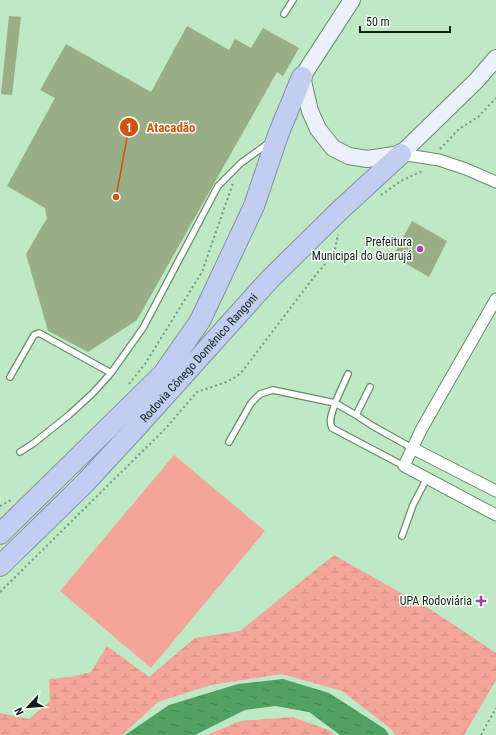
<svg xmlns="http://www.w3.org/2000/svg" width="496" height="735" font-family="'Roboto Condensed',sans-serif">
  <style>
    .grass { fill: #f3a599 }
    .wetland { fill: url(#wetland-marsh) }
    .water { fill: url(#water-ripples) }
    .building { fill: #99ae84 }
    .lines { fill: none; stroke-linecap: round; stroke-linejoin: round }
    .service-casing { stroke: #678d6d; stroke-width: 8 }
    .minor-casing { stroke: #678d6d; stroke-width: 13 }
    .secondary-casing { stroke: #678d6d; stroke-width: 18 }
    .motorway-casing { stroke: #8391a3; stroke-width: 22 }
    .path { stroke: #77957b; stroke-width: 2; stroke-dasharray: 2 3; stroke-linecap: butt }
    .service { stroke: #fff; stroke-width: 5.5 }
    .minor { stroke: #fff; stroke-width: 11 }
    .secondary { stroke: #ecf0fb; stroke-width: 16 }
    .motorway { stroke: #c1cef1; stroke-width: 20 }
    .poi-dot { fill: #a942a5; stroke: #f7fff8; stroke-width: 1.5 }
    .labels { text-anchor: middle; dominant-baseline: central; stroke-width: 3; stroke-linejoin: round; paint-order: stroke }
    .poi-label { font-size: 12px; fill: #102013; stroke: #f7fff8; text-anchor: end }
    .street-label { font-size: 12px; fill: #102013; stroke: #f7fff8 }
    .leader { fill: none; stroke: #d2530d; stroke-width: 1.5 }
    .callout-dot { fill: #d2530d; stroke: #f7fff8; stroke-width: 1.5 }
    .mark-label { font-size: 12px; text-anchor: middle; font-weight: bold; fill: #fff }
    .callout-label { font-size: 13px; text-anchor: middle; font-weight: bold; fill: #d2530d; stroke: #f7fff8; stroke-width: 3; stroke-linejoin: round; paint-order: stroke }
  </style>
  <defs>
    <pattern id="wetland-marsh" width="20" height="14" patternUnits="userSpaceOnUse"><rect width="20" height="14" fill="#f3a599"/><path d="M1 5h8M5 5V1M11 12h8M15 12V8" fill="none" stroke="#cf8e83"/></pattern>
    <pattern id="water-ripples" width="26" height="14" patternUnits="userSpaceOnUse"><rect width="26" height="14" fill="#51a163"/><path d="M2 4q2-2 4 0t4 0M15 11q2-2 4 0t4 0" fill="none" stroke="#428350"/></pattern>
  </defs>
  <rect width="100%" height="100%" fill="#bfe8c5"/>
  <path class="grass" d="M 174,455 L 265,531 L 151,668 L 60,591 Z"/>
  <path class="wetland" d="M 334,555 L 433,611 L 496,653 L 496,680 L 464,735 L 395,735 L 391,729 L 342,691 L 282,674 L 211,685 L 158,702 L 122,735 L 0,735 L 0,713 L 29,719 L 50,701 L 49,679 L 71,677 L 91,672 L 107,646 L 149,677 L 195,638 L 240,631 Z
    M 293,717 L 331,731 L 334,735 L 207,735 L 240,721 Z"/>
  <path class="water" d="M 283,679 L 329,693 L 385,729 L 389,735 L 340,735 L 309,712 L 275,706 L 245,710 L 195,735 L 125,735 L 169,705 L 238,684 Z"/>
  <path class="building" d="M 9,16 L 21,17 L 12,95 L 1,94 Z
    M 187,26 L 229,50 L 235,39 L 251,48 L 263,28 L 299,48 L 283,76 L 277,72 L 137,320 L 88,352 L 48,331 L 26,254 L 47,218 L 45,208 L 7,186 L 55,98 L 40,90 L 66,44 L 151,92 Z
    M 412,221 L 447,241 L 429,277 L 393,256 Z"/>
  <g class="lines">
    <g class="service-casing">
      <path id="service" d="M 284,14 L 293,0
        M 10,377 L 34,335 L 39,333 L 111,373
        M 356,415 L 370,387
        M 229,442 L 251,403 L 260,394 L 273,390 L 335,403 L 348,374
        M 20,452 L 34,443 L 69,415 L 93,393 L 111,373 L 143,328 L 218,186 L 241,163 L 270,142
        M 404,466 L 332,428 C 328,420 333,411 335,403 L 356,415 L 371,425 L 412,448
        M 402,536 L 413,505 L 427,478"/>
    </g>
    <g class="minor-casing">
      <path id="minor" d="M 401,154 L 439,160 L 466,169 L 496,182
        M 496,299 L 421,430 L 404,466 L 496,515
        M 412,448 L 496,491"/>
    </g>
    <g class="secondary-casing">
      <path id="secondary" d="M 352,0 L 302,77 L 310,111 L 318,129 L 333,148 L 349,156 L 367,159 L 401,154 L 477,80 L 496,58"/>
    </g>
    <g class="motorway-casing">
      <g id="motorway">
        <path d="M 0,534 L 163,374 L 200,321 L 254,206 L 278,135 L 302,77"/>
        <path id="s1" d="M 0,566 L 85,483 L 134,430 L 270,279 L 338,212 L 401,154"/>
      </g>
    </g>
    <path class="path" d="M 440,149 L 459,129 L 478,117 L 496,98
      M 381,195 L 401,181 L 422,171 L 423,169
      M 129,384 L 145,364 L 202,272 L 233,183
      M 0,506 L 11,500
      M 0,592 L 165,429 L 197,392 L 226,382 L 234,378 L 241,373 L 314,277 L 334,254 L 338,234
      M 481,735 L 496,708"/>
    <use href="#service" class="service"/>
    <use href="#minor" class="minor"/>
    <use href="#secondary" class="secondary"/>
    <use href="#motorway" class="motorway"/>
  </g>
  <g class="poi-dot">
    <circle cx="420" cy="249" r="4"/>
    <path d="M479 595h4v4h4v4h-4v4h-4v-4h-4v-4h4z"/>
  </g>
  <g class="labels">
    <g class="poi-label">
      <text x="412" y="242">Prefeitura<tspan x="412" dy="14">Municipal do Guarujá</tspan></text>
      <text x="472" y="601">UPA Rodoviária</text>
    </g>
    <g class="street-label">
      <text stroke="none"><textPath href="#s1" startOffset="288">Rodovia Cônego Domênico Rangoni</textPath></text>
    </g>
  </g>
  <path class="leader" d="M116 197L129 127"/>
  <g class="callout-dot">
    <circle cx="116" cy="197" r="4"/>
    <circle cx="129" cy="127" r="10"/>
  </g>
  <g class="mark-label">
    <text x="129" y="132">1</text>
  </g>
  <g class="callout-label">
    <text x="171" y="132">Atacadão</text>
  </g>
  <g transform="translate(28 707) rotate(244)" stroke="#f7fff8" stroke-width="3" paint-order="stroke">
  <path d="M0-3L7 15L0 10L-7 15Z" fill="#102013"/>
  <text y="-6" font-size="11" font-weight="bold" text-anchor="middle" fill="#102013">N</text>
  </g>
  <path d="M360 26v6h90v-6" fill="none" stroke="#102013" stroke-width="2"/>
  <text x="366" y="26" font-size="12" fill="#102013" stroke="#f7fff8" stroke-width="3" paint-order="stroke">50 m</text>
</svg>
